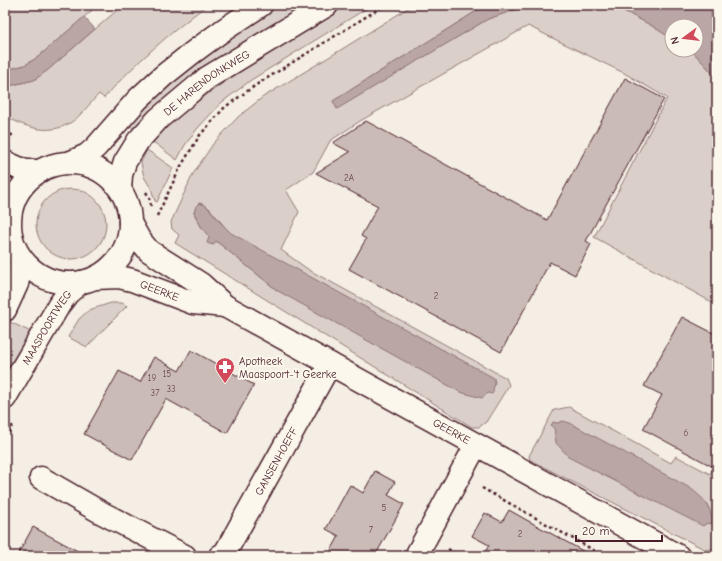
<svg xmlns="http://www.w3.org/2000/svg" width="722" height="561" font-family="'Comic Neue',sans-serif">
  <style>
    .green { fill: #dbd0c9; stroke: #92787a; fill-rule: evenodd }
    .water { fill: #baa7a5; stroke: #8d7174 }
    .building { fill: #cabbb6; stroke: #4a1f2b }
    .lines { fill: none; stroke-linecap: round; stroke-linejoin: round }
    .street-casing { stroke: #4a1f2b; stroke-width: 25 }
    .secondary-casing { stroke: #4a1f2b; stroke-width: 25 }
    .path { stroke: #4a1f2b; stroke-width: 2.5; stroke-dasharray: 3 3; stroke-linecap: butt }
    .street { stroke: #fbf7ec; stroke-width: 22 }
    .secondary { stroke: #fbf7ec; stroke-width: 22 }
    .labels { text-anchor: middle; dominant-baseline: central; stroke-width: 4; stroke-linejoin: round; paint-order: stroke }
    .number-label { font-size: 9px; fill: #6a464e }
    .street-label { font-size: 11px; fill: #4a1f2b; stroke: #fbf7ec }
    .poi-label { font-size: 11px; fill: #4a1f2b; stroke: #fbf7ec; text-anchor: start }
  </style>
  <rect width="100%" height="100%" fill="#f4eee4"/>
  <filter id="ink" filterUnits="userSpaceOnUse"><feTurbulence type="fractalNoise" baseFrequency=".025" numOctaves="2"/><feDisplacementMap in="SourceGraphic" scale="8" xChannelSelector="R" yChannelSelector="G"/><feConvolveMatrix kernelMatrix="1 2 1 2 8 2 1 2 1" color-interpolation-filters="sRGB"/></filter>
  <g filter="url(#ink)">
    <path class="green" d="M 5,5 L 98,5 L 38,57 L 25,65 L 10,69 L 5,68 Z
      M 123,5 L 207,5 C 169,34 136,62 104,98 L 99,94 C 91,102 79,118 70,123 C 48,136 25,127 5,116 L 5,85 L 13,85 L 34,80 L 48,70 Z
      M 280,5 L 310,5 L 135,130 L 128,124 C 142,110 155,96 170,84 C 205,55 242,30 280,5 Z
      M 346,5 L 372,5 L 251,80 L 221,103 L 197,129 L 185,145 L 177,160 L 152,141 C 182,111 215,88 250,65 C 282,44 314,24 346,5 Z
      M 413,5 L 486,5 L 333,101 L 337,108 L 488,19 L 529,5 L 603,5 L 622,10 L 654,27 L 672,39 L 672,50 L 689,50 L 693,52 L 717,78 L 717,305 L 594,237 L 667,98 L 624,73 L 528,26 L 360,121 L 330,141 L 313,172 L 286,190 L 299,212 L 281,250 L 309,270 L 506,378 L 509,385 L 486,422 L 479,427 L 472,427 L 175,243 L 179,235 L 172,229 L 171,222 L 193,174 L 213,144 L 238,117 L 263,97 L 339,51 ZM 199,203 L 205,205 L 210,209 L 278,291 L 216,241 C 205,234 199,225 194,213 L 196,206 Z
      M 147,150 L 173,168 L 157,202 L 155,201 L 151,188 L 144,177 L 142,168 L 141,162 Z
      M36 224a35 35 0 1 1 70 0a35 35 0 1 1-70 0Z
      M 111,303 L 122,303 L 127,306 L 106,327 L 87,347 L 68,337 L 79,319 L 89,310 Z
      M 10,322 L 31,332 L 5,380 L 5,331 Z
      M 569,407 L 671,463 L 676,456 L 710,474 L 717,461 L 717,547 L 715,548 L 706,550 L 530,460 L 529,456 L 554,410 Z"/>
    <path class="water" d="M 486,5 L 529,5 L 488,19 L 337,109 L 333,101 Z
      M 603,5 L 717,5 L 717,78 L 693,52 L 689,50 L 696,50 L 696,26 L 672,26 L 672,39 L 654,27 L 622,10 Z
      M 84,17 L 95,29 L 48,70 L 34,80 L 13,85 L 5,85 L 5,68 L 10,69 L 25,65 L 38,57 Z
      M 199,203 L 205,205 L 210,210 L 220,222 L 231,233 L 494,378 L 495,384 L 493,389 L 494,390 L 492,394 L 488,393 L 482,398 L 460,392 L 278,291 L 216,241 L 213,245 L 207,243 L 209,237 L 202,228 L 194,213 L 196,206 Z
      M 563,421 L 570,423 L 690,488 C 700,496 710,503 711,516 L 714,518 L 711,524 L 707,523 L 703,526 L 570,458 L 556,443 L 554,428 L 551,426 L 553,422 L 557,423 Z"/>
    <path class="building" d="M 625,78 L 664,99 L 586,241 L 591,244 L 575,275 L 550,262 L 501,352 L 349,269 L 366,239 L 361,236 L 378,206 L 316,173 L 350,152 L 333,143 L 366,121 L 547,220 Z
      M 682,317 L 717,335 L 717,469 L 643,429 L 662,395 L 644,386 Z
      M 191,350 L 254,385 L 227,433 L 166,399 L 132,460 L 84,434 L 119,371 L 140,382 L 154,357 L 179,371 Z
      M 375,471 L 395,482 L 388,495 L 404,504 L 375,556 L 328,556 L 339,536 L 326,529 L 350,485 L 363,493 Z
      M 509,510 L 523,518 L 592,556 L 483,556 L 489,545 L 472,536 L 485,513 L 502,522 Z
      M 33,527 L 87,556 L 17,556 Z"/>
    <g class="lines">
      <g class="street-casing">
        <g id="street">
          <path id="s1" d="M 130,223 L 139,239 L 149,251 L 201,284 L 225,306 L 678,556"/>
          <path id="s2" d="M 95,278 L 119,277 L 132,280 L 193,303 L 225,306"/>
          <path d="M 41,478 L 102,513 L 185,556"/>
          <path id="s3" d="M 220,556 L 225,553 L 330,364"/>
          <path d="M 416,556 L 476,445"/>
        </g>
      </g>
      <g class="secondary-casing">
        <g id="secondary">
          <path d="M 5,162 L 25,171 L 38,171"/>
          <path d="M 71,162 L 87,155 L 96,147 L 138,99 L 163,76 L 192,53 L 222,31 L 261,5"/>
          <circle cx="70" cy="223" r="60"/>
          <path id="s4" d="M 120,189 L 121,175 L 125,162 L 138,141 L 158,119 L 207,78 L 327,5"/>
          <path d="M 5,310 L 17,284 L 19,275 L 20,257"/>
          <path id="s5" d="M 5,398 L 59,305 L 68,293 L 81,282"/>
        </g>
      </g>
      <path class="path" d="M 5,131 L 15,137
        M 146,192 L 149,197 L 151,206
        M 157,216 L 181,166 L 200,135 L 225,107 L 256,85 L 385,5
        M 5,438 L 14,423
        M 482,488 L 604,556
        M 448,549 L 461,556"/>
      <use href="#street" class="street"/>
      <use href="#secondary" class="secondary"/>
    </g>
  </g>
  <defs>
    <g id="pharmacy-pin" transform="scale(1)"><path d="M0 17L-7.5 6A9.5 9.5 0 1 1 7.5 6Z" fill="#d1495b" stroke="#fbf7ec"/><path d="M-2-6h4v4h4v4h-4v4h-4v-4h-4v-4h4Z" fill="#fff"/></g>
  </defs>
  <g fill-rule="evenodd">
    <use href="#pharmacy-pin" x="225" y="367"/>
  </g>
  <g class="labels">
    <g class="number-label">
      <text x="349" y="178">2A</text>
      <text x="436" y="296">2</text>
      <text x="167" y="374">15</text>
      <text x="152" y="378">19</text>
      <text x="171" y="389">33</text>
      <text x="155" y="393">37</text>
      <text x="686" y="433">6</text>
      <text x="384" y="508">5</text>
      <text x="371" y="530">7</text>
      <text x="520" y="534">2</text>
    </g>
    <g class="street-label">
      <text stroke="none"><textPath href="#s4" startOffset="143">DE HARENDONKWEG</textPath></text>
      <text stroke="none"><textPath href="#s2" startOffset="67">GEERKE</textPath></text>
      <text stroke="none"><textPath href="#s5" startOffset="82">MAASPOORTWEG</textPath></text>
      <text stroke="none"><textPath href="#s1" startOffset="387">GEERKE</textPath></text>
      <text stroke="none"><textPath href="#s3" startOffset="111">GANSENHOEFF</textPath></text>
    </g>
    <g class="poi-label">
      <text x="239" y="361">Apotheek<tspan x="239" dy="13">Maaspoort-'t Geerke</tspan></text>
    </g>
  </g>
  <rect width="722" height="561" fill="none" stroke="#fbf7ec" stroke-width="20"/>
  <rect x="10" y="10" width="702" height="541" fill="none" stroke="#4a1f2b" stroke-width="1.5" filter="url(#ink)"/>
  <g transform="translate(684 38) rotate(255)"><circle r="19" fill="#fbf7ec" stroke="#b4a19f"/>
  <path d="M0-3L7 15L0 10L-7 15Z" fill="#d1495b"/>
  <text y="-6" font-size="11" font-weight="bold" text-anchor="middle" fill="#4a1f2b">N</text>
  </g>
  <path d="M576 535v6h86v-6" fill="none" stroke="#4a1f2b" stroke-width="2"/>
  <text x="582" y="535" font-size="12" fill="#4a1f2b" stroke="#fbf7ec" stroke-width="3" paint-order="stroke">20 m</text>
</svg>
